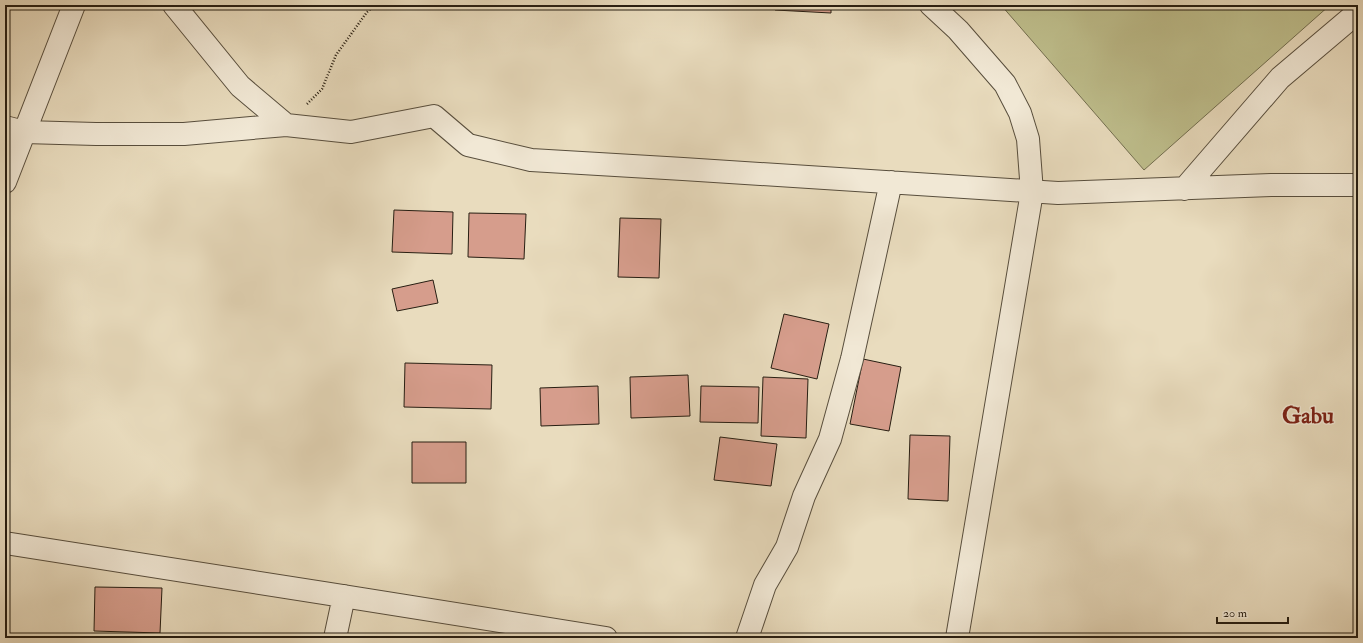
<svg xmlns="http://www.w3.org/2000/svg" width="1363" height="643" font-family="'IM FELL Double Pica',serif">
  <style>
    .green { fill: #bebe8c; stroke: #726e4f }
    .building { fill: #d69d8c; stroke: #271e12 }
    .lines { fill: none; stroke-linecap: round; stroke-linejoin: round }
    .street-casing { stroke: #584e3d; stroke-width: 24 }
    .path { stroke: #271e12; stroke-width: 2.5; stroke-dasharray: 1 2; stroke-linecap: butt }
    .street { stroke: #f1e8d5; stroke-width: 22 }
    .labels { text-anchor: middle; dominant-baseline: central; stroke-width: 3; stroke-linejoin: round; paint-order: stroke }
    .town-label { font-size: 23px; font-weight: bold; fill: #7a1f14; stroke: #f1e8d5 }
  </style>
  <rect width="100%" height="100%" fill="#e9dcbe"/>
  <filter id="stains"><feTurbulence type="fractalNoise" baseFrequency=".005" numOctaves="4"/><feColorMatrix values="0 0 0 0 .2 0 0 0 0 .09 0 0 0 0 .02 0 0 0 .5 -.17"/></filter>
  <radialGradient id="worn" r=".72"><stop offset=".6" stop-color="#630" stop-opacity="0"/><stop offset="1" stop-color="#630" stop-opacity=".3"/></radialGradient>
  <path class="green" d="M 1001,5 L 1330,5 L 1144,170 Z"/>
  <path class="building" d="M 775,5 L 831,5 L 831,13 L 775,10 Z
    M 394,210 L 453,212 L 452,254 L 392,252 Z
    M 469,213 L 526,214 L 524,259 L 468,257 Z
    M 620,218 L 661,219 L 659,278 L 618,277 Z
    M 433,280 L 438,303 L 397,311 L 392,289 Z
    M 784,314 L 829,324 L 817,379 L 771,368 Z
    M 863,359 L 901,367 L 889,431 L 850,424 Z
    M 405,363 L 492,365 L 491,409 L 404,407 Z
    M 688,375 L 690,416 L 631,418 L 630,377 Z
    M 763,377 L 808,379 L 806,438 L 761,436 Z
    M 598,386 L 599,424 L 541,426 L 540,388 Z
    M 701,386 L 759,387 L 758,423 L 700,422 Z
    M 910,435 L 950,436 L 948,501 L 908,499 Z
    M 720,437 L 777,444 L 771,486 L 714,480 Z
    M 412,442 L 466,442 L 466,483 L 412,483 Z
    M 95,587 L 162,588 L 160,633 L 94,631 Z"/>
  <g class="lines">
    <g class="street-casing">
      <path id="street" d="M 174,5 L 240,86 L 286,125 L 351,132 L 434,116 L 468,145 L 531,160 L 683,169 L 1058,193 L 1271,185 L 1358,185
        M 931,5 L 958,30 L 1005,84 L 1020,113 L 1028,139 L 1032,192 L 957,638
        M 5,127 L 24,132 L 96,134 L 184,134 L 286,125
        M 5,182 L 74,5
        M 1184,189 L 1280,78 L 1358,12
        M 5,543 C 205,574 406,606 606,638
        M 335,638 L 344,596
        M 747,638 L 765,585 L 787,547 L 804,496 L 830,439 L 852,359 L 891,182"/>
    </g>
    <path class="path" d="M 307,104 L 322,89 L 336,55 L 367,12 L 375,5"/>
    <use href="#street" class="street"/>
  </g>
  <g class="labels">
    <g class="town-label">
      <text x="1308" y="415">Gabu</text>
    </g>
  </g>
  <rect width="1363" height="643" fill="none" stroke="#e9dcbe" stroke-width="20"/>
  <rect x="6" y="6" width="1351" height="631" fill="none" stroke="#271e12" stroke-width="2"/>
  <rect x="10" y="10" width="1343" height="623" fill="none" stroke="#271e12"/>
  <path d="M1217 617v6h71v-6" fill="none" stroke="#271e12" stroke-width="2"/>
  <text x="1223" y="617" font-size="12" fill="#271e12" stroke="#f1e8d5" stroke-width="3" paint-order="stroke">20 m</text>
  <rect width="100%" height="100%" filter="url(#stains)"/>
  <rect width="100%" height="100%" fill="url(#worn)"/>
</svg>
